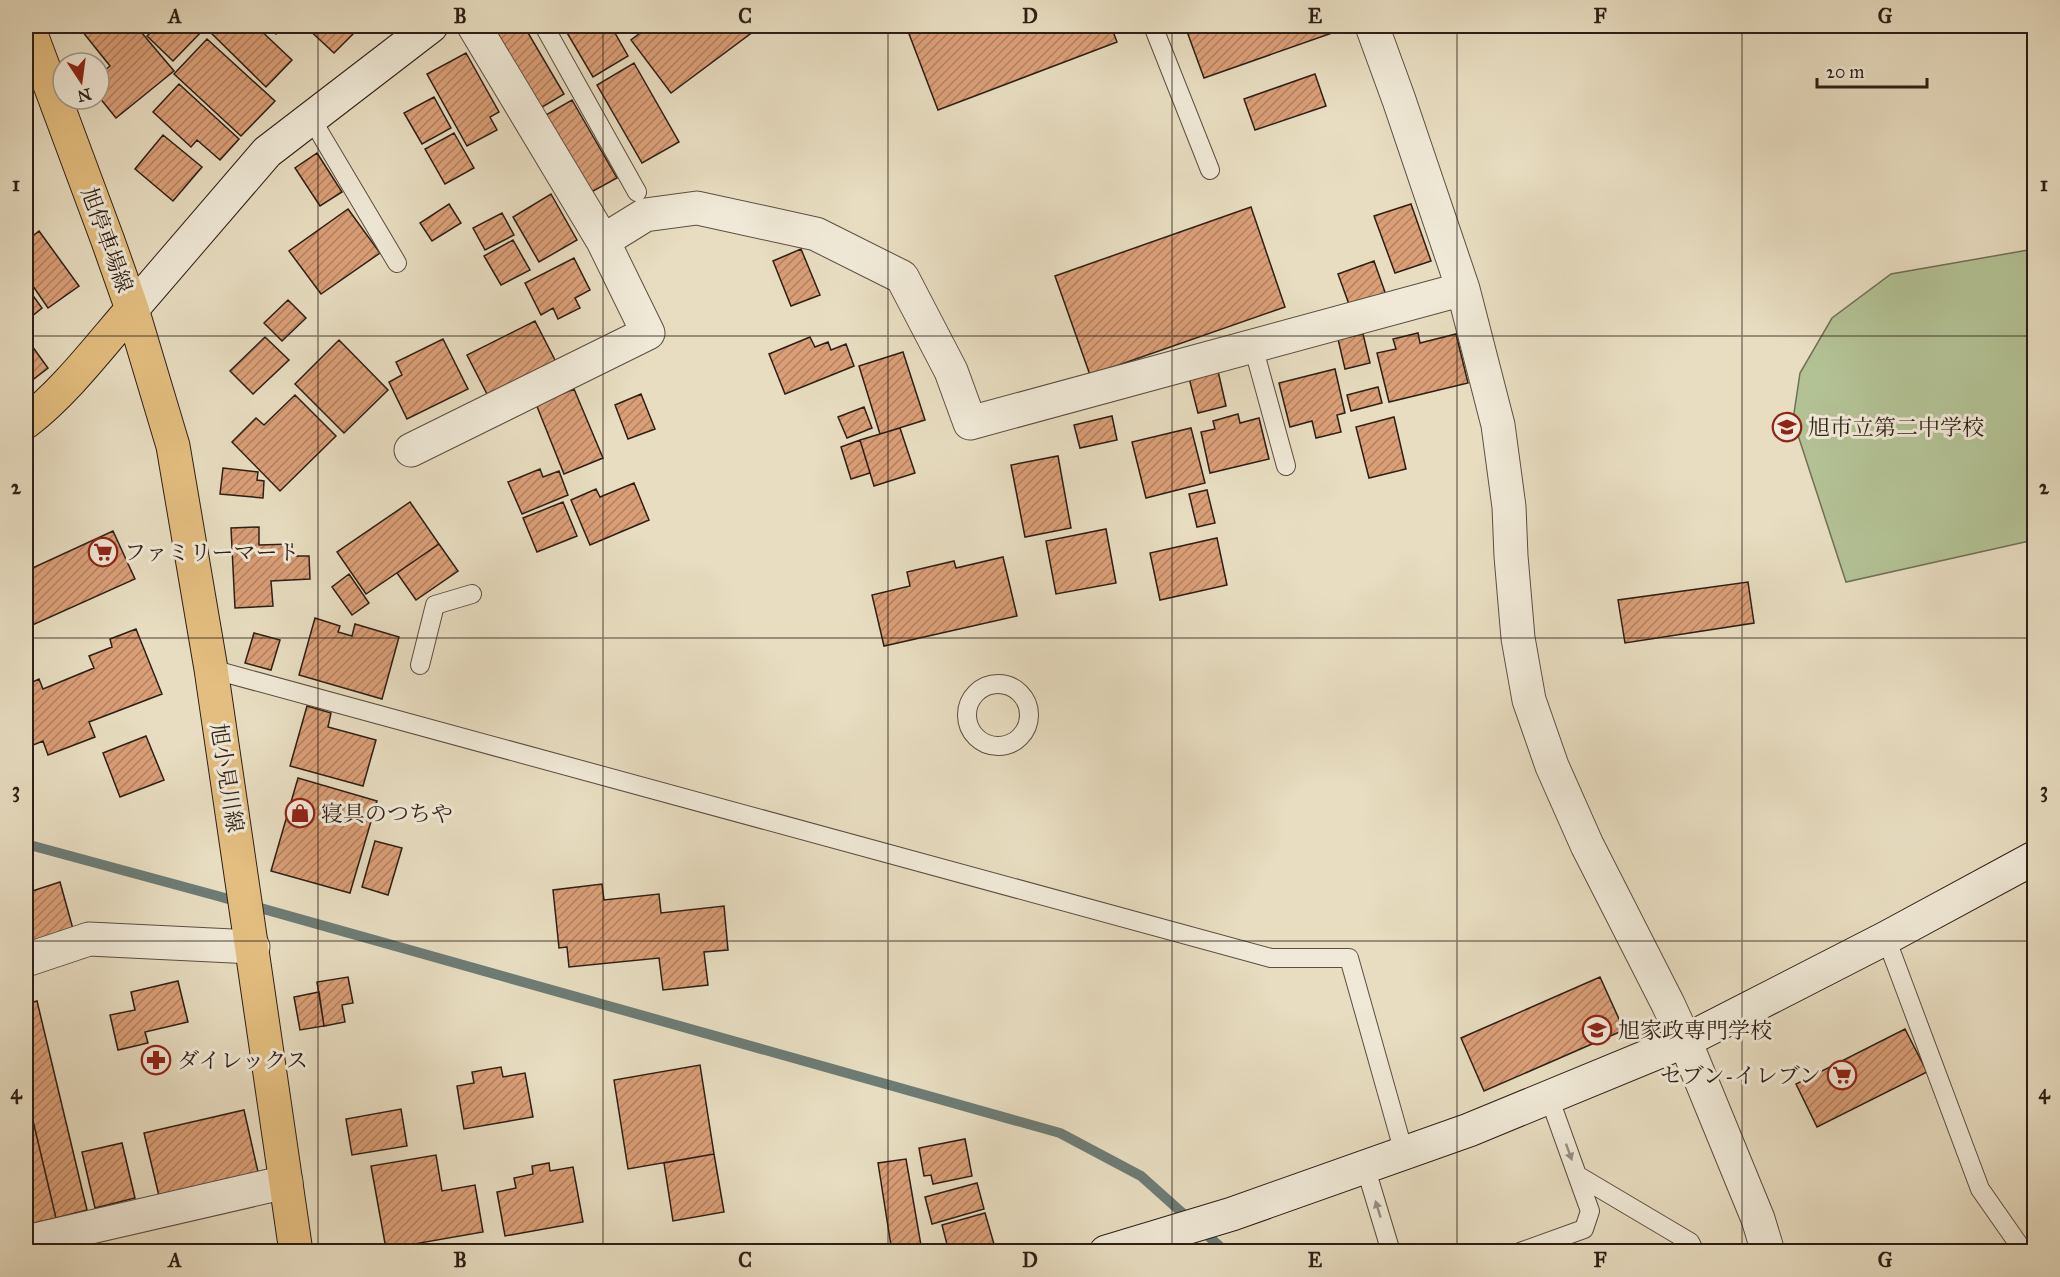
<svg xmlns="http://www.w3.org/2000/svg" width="2060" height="1277" font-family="'IM FELL Great Primer','Noto Serif JP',serif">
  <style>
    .park { fill: #b3c295; stroke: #707056; stroke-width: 1.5 }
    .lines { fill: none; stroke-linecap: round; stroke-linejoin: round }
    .stream { stroke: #6d7c76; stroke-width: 10 }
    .building { fill: url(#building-hatch); stroke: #2e1e16; stroke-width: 1.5 }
    .lane-casing { stroke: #5c4e41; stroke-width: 20 }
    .street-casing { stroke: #5c4e41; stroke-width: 35 }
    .secondary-casing { stroke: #2e1e16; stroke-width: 35 }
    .primary-casing { stroke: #2e1e16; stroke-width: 35 }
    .lane { stroke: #f0e9d7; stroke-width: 18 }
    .street { stroke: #f0e9d7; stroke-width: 33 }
    .secondary { stroke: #f0e9d7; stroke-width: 33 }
    .primary { stroke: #e4be80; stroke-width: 33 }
    .oneway { fill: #998e80 }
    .grid { fill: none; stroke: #2e1e16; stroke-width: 1.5; stroke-opacity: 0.55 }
    .labels { text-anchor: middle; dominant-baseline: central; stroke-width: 6; stroke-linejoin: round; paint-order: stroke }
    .street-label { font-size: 22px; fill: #2e1e16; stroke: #f0e9d7 }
    .poi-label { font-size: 22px; fill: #2e1e16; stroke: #f0e9d7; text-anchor: start }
    .neatline { fill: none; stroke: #2e1e16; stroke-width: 2 }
    .grid-label { font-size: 20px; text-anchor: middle; font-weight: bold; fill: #2e1e16 }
  </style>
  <defs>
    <pattern id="building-hatch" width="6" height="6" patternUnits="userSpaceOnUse" patternTransform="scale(1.5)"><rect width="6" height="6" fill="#db9f78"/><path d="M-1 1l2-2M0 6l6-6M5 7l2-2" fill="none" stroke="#b28161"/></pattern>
  </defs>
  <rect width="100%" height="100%" fill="#e8ddc1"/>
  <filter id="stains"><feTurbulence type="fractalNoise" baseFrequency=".00333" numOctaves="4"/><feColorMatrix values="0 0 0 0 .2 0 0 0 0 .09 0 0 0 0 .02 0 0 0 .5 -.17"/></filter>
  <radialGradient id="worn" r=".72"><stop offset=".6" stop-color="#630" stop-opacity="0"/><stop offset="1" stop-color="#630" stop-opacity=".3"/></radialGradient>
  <path class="park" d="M 2034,249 L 2034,540 L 1846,582 L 1793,420 L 1800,373 L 1832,318 L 1891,274 Z"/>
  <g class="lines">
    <path class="stream" d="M 26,844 L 214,895 L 1060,1133 L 1141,1176 L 1226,1252"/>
  </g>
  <path class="building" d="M 78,26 L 136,26 L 174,71 L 116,118 L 99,97 L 99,75 L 110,66 Z
    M 158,26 L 198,26 L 203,30 L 173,61 L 147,36 Z
    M 204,26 L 256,26 L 292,60 L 266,87 Z
    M 267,26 L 285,26 L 276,34 Z
    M 305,26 L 359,26 L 360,27 L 334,53 Z
    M 504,26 L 524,26 L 564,94 L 534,112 L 489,34 Z
    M 563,26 L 611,26 L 628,56 L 593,77 Z
    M 635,26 L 750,26 L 754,31 L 671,93 L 631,40 L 640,33 Z
    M 906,26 L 1111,26 L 1117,42 L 938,110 Z
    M 1185,26 L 1330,26 L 1332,33 L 1204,78 Z
    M 2030,26 L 2034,26 L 2034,66 L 2029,43 Z
    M 207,39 L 275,101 L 241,136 L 174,74 Z
    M 466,53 L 499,112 L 490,117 L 497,130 L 467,146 L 427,74 Z
    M 634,63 L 679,142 L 642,163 L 597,85 Z
    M 1315,74 L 1326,106 L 1255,130 L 1244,99 Z
    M 179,84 L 239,139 L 220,160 L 197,140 L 191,147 L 153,112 Z
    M 434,97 L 451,128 L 422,144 L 404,113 Z
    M 572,100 L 617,178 L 584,196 L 539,119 Z
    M 454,133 L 474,168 L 445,184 L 425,149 Z
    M 163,135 L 202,167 L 173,201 L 135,169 Z
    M 317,153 L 342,192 L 320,206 L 295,168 Z
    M 551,194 L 577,240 L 539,262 L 513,217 Z
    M 449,204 L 461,223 L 432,241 L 420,223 Z
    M 1411,204 L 1431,261 L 1395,273 L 1374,216 Z
    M 1251,207 L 1285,307 L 1090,375 L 1055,276 Z
    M 348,209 L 380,253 L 321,294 L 289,251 Z
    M 502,213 L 514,235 L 485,250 L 473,228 Z
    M 39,231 L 79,286 L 48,308 L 26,276 L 26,241 Z
    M 513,240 L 530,270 L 501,285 L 484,256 Z
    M 801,249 L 820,295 L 791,306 L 773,261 Z
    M 574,258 L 590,290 L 575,298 L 580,308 L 558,319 L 553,308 L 541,315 L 525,283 Z
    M 1374,261 L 1386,295 L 1350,307 L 1338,274 Z
    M 26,286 L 42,308 L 26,321 Z
    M 288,300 L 306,318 L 282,341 L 264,323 Z
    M 535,321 L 556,362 L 488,396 L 467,355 Z
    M 1418,333 L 1420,343 L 1456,334 L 1468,383 L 1389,402 L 1377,353 L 1396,349 L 1393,339 Z
    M 1363,334 L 1370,363 L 1345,369 L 1338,339 Z
    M 26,337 L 32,346 L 26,350 Z
    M 265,337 L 289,360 L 253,394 L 230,371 Z
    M 810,337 L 815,347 L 828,342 L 831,350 L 846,344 L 854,366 L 785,394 L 769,354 Z
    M 443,339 L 468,389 L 407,419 L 389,382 L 402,375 L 396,362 Z
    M 339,340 L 388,390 L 344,433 L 295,384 Z
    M 32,346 L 48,368 L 26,385 L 26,350 Z
    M 903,352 L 925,420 L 880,434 L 859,366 Z
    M 1335,369 L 1345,413 L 1337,415 L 1341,432 L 1316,438 L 1312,421 L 1290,427 L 1279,383 Z
    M 1218,371 L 1226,406 L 1198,413 L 1189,378 Z
    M 1378,387 L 1382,403 L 1351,411 L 1347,395 Z
    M 574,389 L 603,458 L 564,474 L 536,404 Z
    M 641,394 L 655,429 L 628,439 L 615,405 Z
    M 295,395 L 336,436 L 280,491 L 232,442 L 256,418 L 264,425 Z
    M 864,407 L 872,428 L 847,438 L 838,417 Z
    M 1238,414 L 1240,423 L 1259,418 L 1269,459 L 1210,473 L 1201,432 L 1215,429 L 1213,421 Z
    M 1112,416 L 1117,440 L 1080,448 L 1074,425 Z
    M 1394,417 L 1406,469 L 1369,478 L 1356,427 Z
    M 900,428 L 915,473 L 874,486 L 860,440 Z
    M 1191,428 L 1205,483 L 1146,498 L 1132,442 Z
    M 860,440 L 870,473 L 851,479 L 841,447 Z
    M 1058,456 L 1071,528 L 1025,537 L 1011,465 Z
    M 223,468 L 258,472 L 257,480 L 264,481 L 263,498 L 220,494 Z
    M 540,469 L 543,477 L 559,471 L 568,495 L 522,514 L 508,482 Z
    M 634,483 L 649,520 L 590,545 L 571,500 L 596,489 L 600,497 Z
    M 1207,490 L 1215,523 L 1197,527 L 1189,494 Z
    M 410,502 L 439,544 L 366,594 L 337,552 Z
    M 563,502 L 577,536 L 537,552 L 523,518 Z
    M 259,527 L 259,545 L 292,544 L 292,556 L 309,556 L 310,579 L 271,581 L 273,606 L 235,608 L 231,528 Z
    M 1106,529 L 1116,583 L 1056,594 L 1046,541 Z
    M 113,531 L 135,579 L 28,627 L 26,621 L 26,571 Z
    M 1217,538 L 1227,585 L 1160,600 L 1150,553 Z
    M 439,544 L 458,571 L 416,600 L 397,573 Z
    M 1003,557 L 1017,616 L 884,646 L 872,595 L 910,586 L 907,572 L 954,561 L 956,568 Z
    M 349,574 L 369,603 L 352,615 L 332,587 Z
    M 1748,582 L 1754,623 L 1625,643 L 1618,600 Z
    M 315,618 L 340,626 L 338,632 L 352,636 L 355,624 L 399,637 L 382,699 L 299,675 Z
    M 136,629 L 162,694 L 89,722 L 95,737 L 48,755 L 43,741 L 26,748 L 26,685 L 39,679 L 43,689 L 94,668 L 89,656 L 112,647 L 110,639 Z
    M 254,633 L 280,640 L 271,670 L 245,663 Z
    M 307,706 L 331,713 L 328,727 L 376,740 L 363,786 L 290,766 Z
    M 146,736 L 164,780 L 120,797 L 103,753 Z
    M 298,778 L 377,801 L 350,893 L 271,871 Z
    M 375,841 L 402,848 L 388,895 L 362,887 Z
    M 60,882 L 73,929 L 26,943 L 26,893 Z
    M 602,884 L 604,900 L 659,894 L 661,913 L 724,906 L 728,950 L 704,952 L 708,985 L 663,990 L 659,958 L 569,967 L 567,947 L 559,948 L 553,890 Z
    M 348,977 L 353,1003 L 342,1005 L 345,1022 L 324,1026 L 317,982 Z
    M 1600,977 L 1624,1030 L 1484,1091 L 1461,1038 Z
    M 178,981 L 188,1022 L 145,1032 L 148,1043 L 118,1050 L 110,1015 L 135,1010 L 131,992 Z
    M 319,992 L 324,1026 L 300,1030 L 294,997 Z
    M 37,1001 L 87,1210 L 56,1218 L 26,1091 L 26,1004 Z
    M 1905,1029 L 1927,1072 L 1817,1127 L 1796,1084 Z
    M 700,1065 L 714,1154 L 628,1169 L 614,1080 Z
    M 501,1067 L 503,1077 L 525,1073 L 533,1117 L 464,1129 L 457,1086 L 474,1083 L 472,1072 Z
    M 26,1091 L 56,1218 L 26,1225 Z
    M 401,1109 L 407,1146 L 352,1155 L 346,1119 Z
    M 244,1110 L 258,1172 L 159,1196 L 144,1133 Z
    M 965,1139 L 972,1176 L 933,1184 L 931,1175 L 924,1176 L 919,1148 Z
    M 122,1143 L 135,1198 L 95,1208 L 82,1152 Z
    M 714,1154 L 724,1212 L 673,1221 L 664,1163 Z
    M 436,1155 L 442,1191 L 475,1185 L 483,1232 L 386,1249 L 371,1166 Z
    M 906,1159 L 922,1251 L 892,1252 L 878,1163 Z
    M 549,1163 L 550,1171 L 573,1167 L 583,1222 L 505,1236 L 497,1192 L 516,1188 L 514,1178 L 533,1174 L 532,1166 Z
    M 977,1183 L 984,1209 L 932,1224 L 925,1197 Z
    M 985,1213 L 996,1251 L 949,1252 L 942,1225 Z"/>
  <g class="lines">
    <g class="lane-casing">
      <path id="lane" d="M 544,26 L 637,192
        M 1153,26 L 1210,170
        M 311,118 L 397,263
        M 1253,346 L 1286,466
        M 420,665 L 435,605 L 472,594
        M 211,669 L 1271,958 L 1349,958 L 1404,1153
        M967 715a31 31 0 1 1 62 0a31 31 0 1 1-62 0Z
        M 1886,938 L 1980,1189 L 2024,1252
        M 1365,1166 L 1391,1252
        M 1577,1175 L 1690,1242 L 1695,1252
        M 1520,1252 L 1584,1229 L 1590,1211 L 1549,1097"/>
    </g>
    <g class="street-casing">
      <path id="street" d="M 474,26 L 603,241 L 645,215 L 697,208 L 816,234 L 902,277 L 951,371 L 970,423 L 1463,289
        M 1372,26 L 1399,100 L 1463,289 L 1498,425 L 1509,507 L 1511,556 L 1518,638 L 1529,700 L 1552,766 L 1587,845 L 1668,1004 L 1685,1041 L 1758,1219 L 1768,1252
        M 411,450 L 648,333 L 603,241
        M 26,960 L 89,939 L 253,947
        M 26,1242 L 286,1182"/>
    </g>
    <g class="secondary-casing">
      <path id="secondary" d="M 132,309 L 267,152 L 431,26
        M 1106,1252 L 1232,1214 L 1469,1130 L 1685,1041 L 1886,938 L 2034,858"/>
    </g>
    <g class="primary-casing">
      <path id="primary" d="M 28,26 L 108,241 L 132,309 L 173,446 L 211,669 L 296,1252
        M 26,422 C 66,391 98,348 132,309"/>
    </g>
    <use href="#lane" class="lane"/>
    <use href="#street" class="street"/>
    <use href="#secondary" class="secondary"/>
    <use href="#primary" class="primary"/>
  </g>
  <defs><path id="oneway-solid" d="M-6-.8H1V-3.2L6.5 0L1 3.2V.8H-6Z" transform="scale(1.5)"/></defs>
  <g class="oneway">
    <use href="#oneway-solid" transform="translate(1569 1152) rotate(70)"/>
    <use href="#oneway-solid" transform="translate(1378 1209) rotate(-107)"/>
  </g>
  <path class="grid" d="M 318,26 L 318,1252M 603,26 L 603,1252M 888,26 L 888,1252M 1172,26 L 1172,1252M 1457,26 L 1457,1252M 1742,26 L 1742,1252M 26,336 L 2034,336M 26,638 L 2034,638M 26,941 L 2034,941"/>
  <defs>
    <g id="school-ring" transform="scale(1.5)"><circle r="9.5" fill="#f0e9d7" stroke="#8f2418" stroke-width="1.5"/><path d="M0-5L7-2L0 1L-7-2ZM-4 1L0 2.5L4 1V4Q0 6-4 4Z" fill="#8f2418"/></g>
    <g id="supermarket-ring" transform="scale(1.5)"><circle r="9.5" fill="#f0e9d7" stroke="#8f2418" stroke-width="1.5"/><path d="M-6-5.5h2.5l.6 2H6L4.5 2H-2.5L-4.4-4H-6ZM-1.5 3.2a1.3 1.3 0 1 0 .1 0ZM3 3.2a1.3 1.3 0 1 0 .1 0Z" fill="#8f2418"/></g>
    <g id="shop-ring" transform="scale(1.5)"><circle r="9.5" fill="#f0e9d7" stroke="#8f2418" stroke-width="1.5"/><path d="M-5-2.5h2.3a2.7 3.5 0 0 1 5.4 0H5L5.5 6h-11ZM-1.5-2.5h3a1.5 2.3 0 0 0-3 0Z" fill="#8f2418"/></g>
    <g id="university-ring" transform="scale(1.5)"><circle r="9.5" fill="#f0e9d7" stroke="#8f2418" stroke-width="1.5"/><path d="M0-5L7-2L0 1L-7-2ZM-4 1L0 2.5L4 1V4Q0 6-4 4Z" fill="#8f2418"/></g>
    <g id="pharmacy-ring" transform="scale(1.5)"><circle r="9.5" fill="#f0e9d7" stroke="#8f2418" stroke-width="1.5"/><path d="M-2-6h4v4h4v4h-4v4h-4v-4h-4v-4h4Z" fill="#8f2418"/></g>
  </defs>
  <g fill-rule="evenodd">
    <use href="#school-ring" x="1787" y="427"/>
    <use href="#supermarket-ring" x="103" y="552"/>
    <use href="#shop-ring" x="300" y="813"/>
    <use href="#university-ring" x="1597" y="1030"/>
    <use href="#pharmacy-ring" x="156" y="1060"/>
    <use href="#supermarket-ring" x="1842" y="1075"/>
  </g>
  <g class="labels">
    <g class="street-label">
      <text transform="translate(107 240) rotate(70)">旭停車場線</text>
      <text transform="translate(227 778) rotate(81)">旭小見川線</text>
    </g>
    <g class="poi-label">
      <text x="1808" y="427">旭市立第二中学校</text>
      <text x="124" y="552">ファミリーマート</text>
      <text x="321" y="813">寝具のつちや</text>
      <text x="1618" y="1030">旭家政専門学校</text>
      <text x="177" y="1060">ダイレックス</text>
      <text x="1821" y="1075" text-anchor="end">セブン-イレブン</text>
    </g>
  </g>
  <rect width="2060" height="1277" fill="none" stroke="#e8ddc1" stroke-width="66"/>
  <g transform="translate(81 81) rotate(167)"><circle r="28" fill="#f0e9d7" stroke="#a2988a" stroke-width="1.5"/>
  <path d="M0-4.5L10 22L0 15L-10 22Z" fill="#8f2418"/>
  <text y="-9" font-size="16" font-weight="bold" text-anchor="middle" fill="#2e1e16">N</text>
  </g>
  <path d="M1817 78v9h110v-9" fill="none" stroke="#2e1e16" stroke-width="3"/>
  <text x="1826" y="78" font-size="18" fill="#2e1e16" stroke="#f0e9d7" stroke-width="4.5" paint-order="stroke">20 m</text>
  <rect x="33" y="33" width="1994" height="1211" class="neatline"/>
  <g class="grid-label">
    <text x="175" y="23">A</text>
    <text x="460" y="23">B</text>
    <text x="745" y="23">C</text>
    <text x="1030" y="23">D</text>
    <text x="1315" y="23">E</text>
    <text x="1600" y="23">F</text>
    <text x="1885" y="23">G</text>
    <text x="16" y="191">1</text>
    <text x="2044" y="191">1</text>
    <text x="16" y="494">2</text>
    <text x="2044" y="494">2</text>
    <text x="16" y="797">3</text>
    <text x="2044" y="797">3</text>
    <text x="16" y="1099">4</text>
    <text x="2044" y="1099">4</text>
    <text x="175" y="1267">A</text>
    <text x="460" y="1267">B</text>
    <text x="745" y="1267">C</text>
    <text x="1030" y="1267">D</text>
    <text x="1315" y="1267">E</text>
    <text x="1600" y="1267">F</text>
    <text x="1885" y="1267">G</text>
  </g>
  <rect width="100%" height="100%" filter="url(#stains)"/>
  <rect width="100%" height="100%" fill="url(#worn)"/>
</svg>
